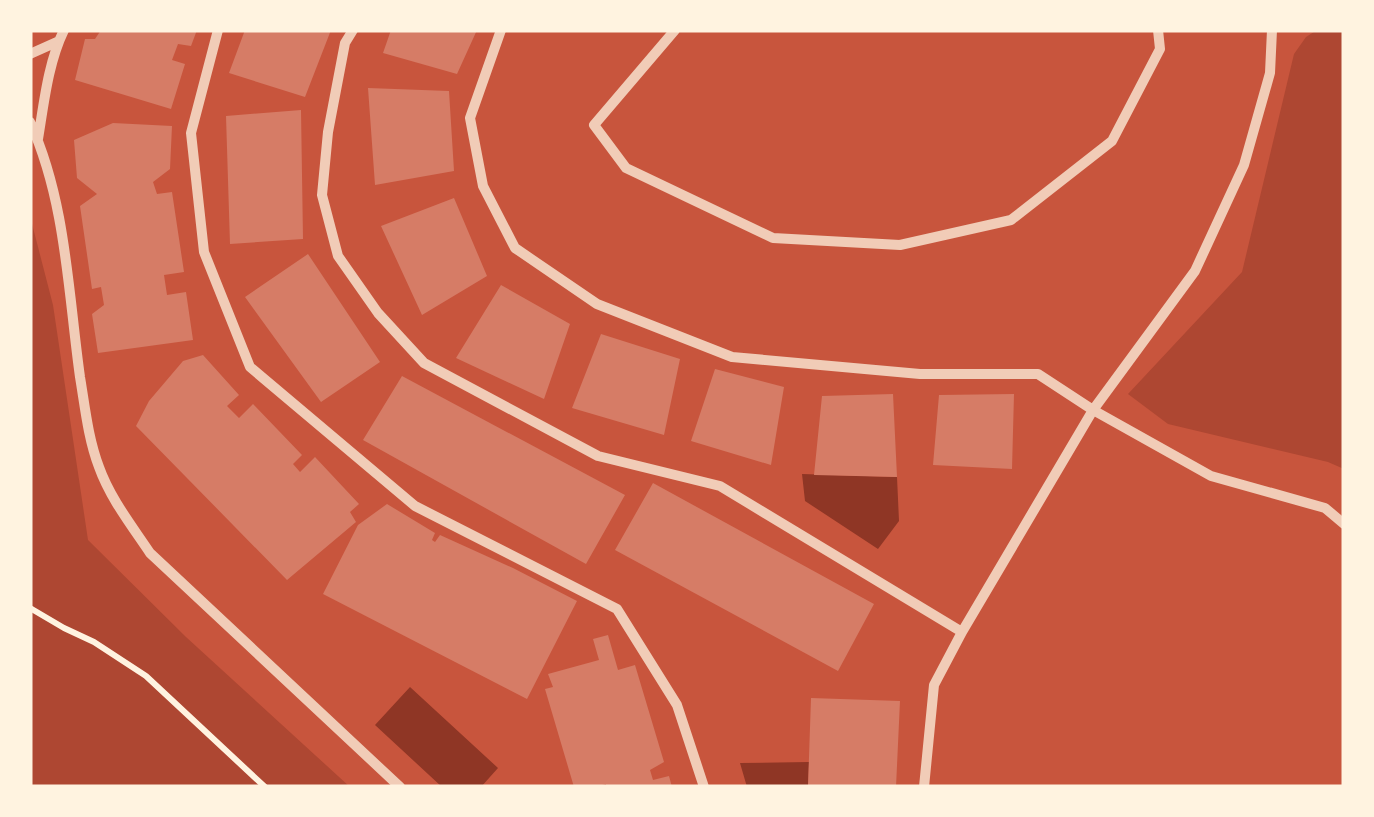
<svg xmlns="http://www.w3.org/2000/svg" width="1374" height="817" font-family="Quicksand,sans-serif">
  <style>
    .green { fill: #ae4732 }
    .water { fill: #8f3625 }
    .building { fill: #d67c66 }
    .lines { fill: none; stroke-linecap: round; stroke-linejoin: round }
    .path { stroke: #fff3e0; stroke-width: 6 }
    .minor { stroke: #f1ccb7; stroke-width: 10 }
  </style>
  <rect width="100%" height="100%" fill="#c8553d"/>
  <path class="green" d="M 1317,30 L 1344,30 L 1344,469 L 1328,462 L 1168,424 L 1128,394 L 1242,272 L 1294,54 L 1306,37 Z
    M 30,216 L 53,305 L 88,540 L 186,637 L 350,787 L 30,787 Z"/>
  <path class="water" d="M 802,474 L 897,477 L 899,521 L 878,549 L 805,501 Z
    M 410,687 L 498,768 L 481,787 L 442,787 L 375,725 Z
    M 809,762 L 808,787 L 747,787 L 740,763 Z"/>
  <path class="building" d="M 101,30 L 197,30 L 191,46 L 178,44 L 172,60 L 185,64 L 171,109 L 75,80 L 85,39 L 95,39 Z
    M 245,30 L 331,30 L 305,97 L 229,73 Z
    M 391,30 L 477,30 L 457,74 L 383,53 Z
    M 368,88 L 449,91 L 454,171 L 375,185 Z
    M 301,110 L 303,239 L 230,244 L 226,116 Z
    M 113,123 L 172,126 L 170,169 L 153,182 L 157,194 L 172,192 L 184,272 L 164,275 L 167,295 L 186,292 L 193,340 L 98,353 L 92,314 L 104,305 L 101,287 L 92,289 L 80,206 L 97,194 L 77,178 L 74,140 Z
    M 454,198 L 487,276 L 422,315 L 381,226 Z
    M 308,254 L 380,362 L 321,402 L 245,297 Z
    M 501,285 L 570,324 L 544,399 L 456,358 Z
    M 601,334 L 680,359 L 664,435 L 572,408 Z
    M 203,355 L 239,395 L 227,406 L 239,418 L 253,404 L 302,455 L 293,464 L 300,472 L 315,457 L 359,504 L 350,512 L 356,522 L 287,580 L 136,426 L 149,401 L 183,361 Z
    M 715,369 L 784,387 L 771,465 L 691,441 Z
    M 402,376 L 625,495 L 586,564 L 363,440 Z
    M 893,394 L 897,477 L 814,475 L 822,396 Z
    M 1014,394 L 1012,469 L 933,465 L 939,395 Z
    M 653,483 L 874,604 L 838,671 L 615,550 Z
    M 387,504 L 435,533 L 432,540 L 435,542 L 440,535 L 513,568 L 577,601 L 527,699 L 323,594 L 358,525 Z
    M 608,635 L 618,670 L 635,665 L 664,762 L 650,770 L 653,780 L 669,776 L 672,787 L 606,787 L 606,784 L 595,787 L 574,787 L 545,689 L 553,687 L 548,674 L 599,660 L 593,639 Z
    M 811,698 L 900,701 L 896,787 L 808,787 Z"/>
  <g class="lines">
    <path class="path" d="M 30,608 L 64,628 L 94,642 L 146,676 L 265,787"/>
    <path class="minor" d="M 218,30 L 191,133 L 204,252 L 250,367 L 415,506 L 617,609 L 677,705 L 704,787
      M 353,30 L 345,43 L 328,132 L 322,195 L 338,256 L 378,313 L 424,363 L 598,456 L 720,486 L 962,632
      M 501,30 L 470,118 L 483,186 L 515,248 L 597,304 L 732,357 L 920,374 L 1038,374 L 1093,410 L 1211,476 L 1325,508 L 1344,524
      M 675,30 L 594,125 L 626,168 L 773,238 L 900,245 L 1011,220 L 1112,141 L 1160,49 L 1158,30
      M 30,54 L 59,41
      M 30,122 C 66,201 68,291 80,377 C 85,407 88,438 99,467 C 110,498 132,526 150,553 L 400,787
      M 38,139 C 44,103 48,63 64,30
      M 924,787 L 934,685 L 962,632 L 1093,410 L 1195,271 L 1244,165 L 1270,73 L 1272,30"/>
  </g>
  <rect width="1374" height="817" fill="none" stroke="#fff3e0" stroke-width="65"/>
</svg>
